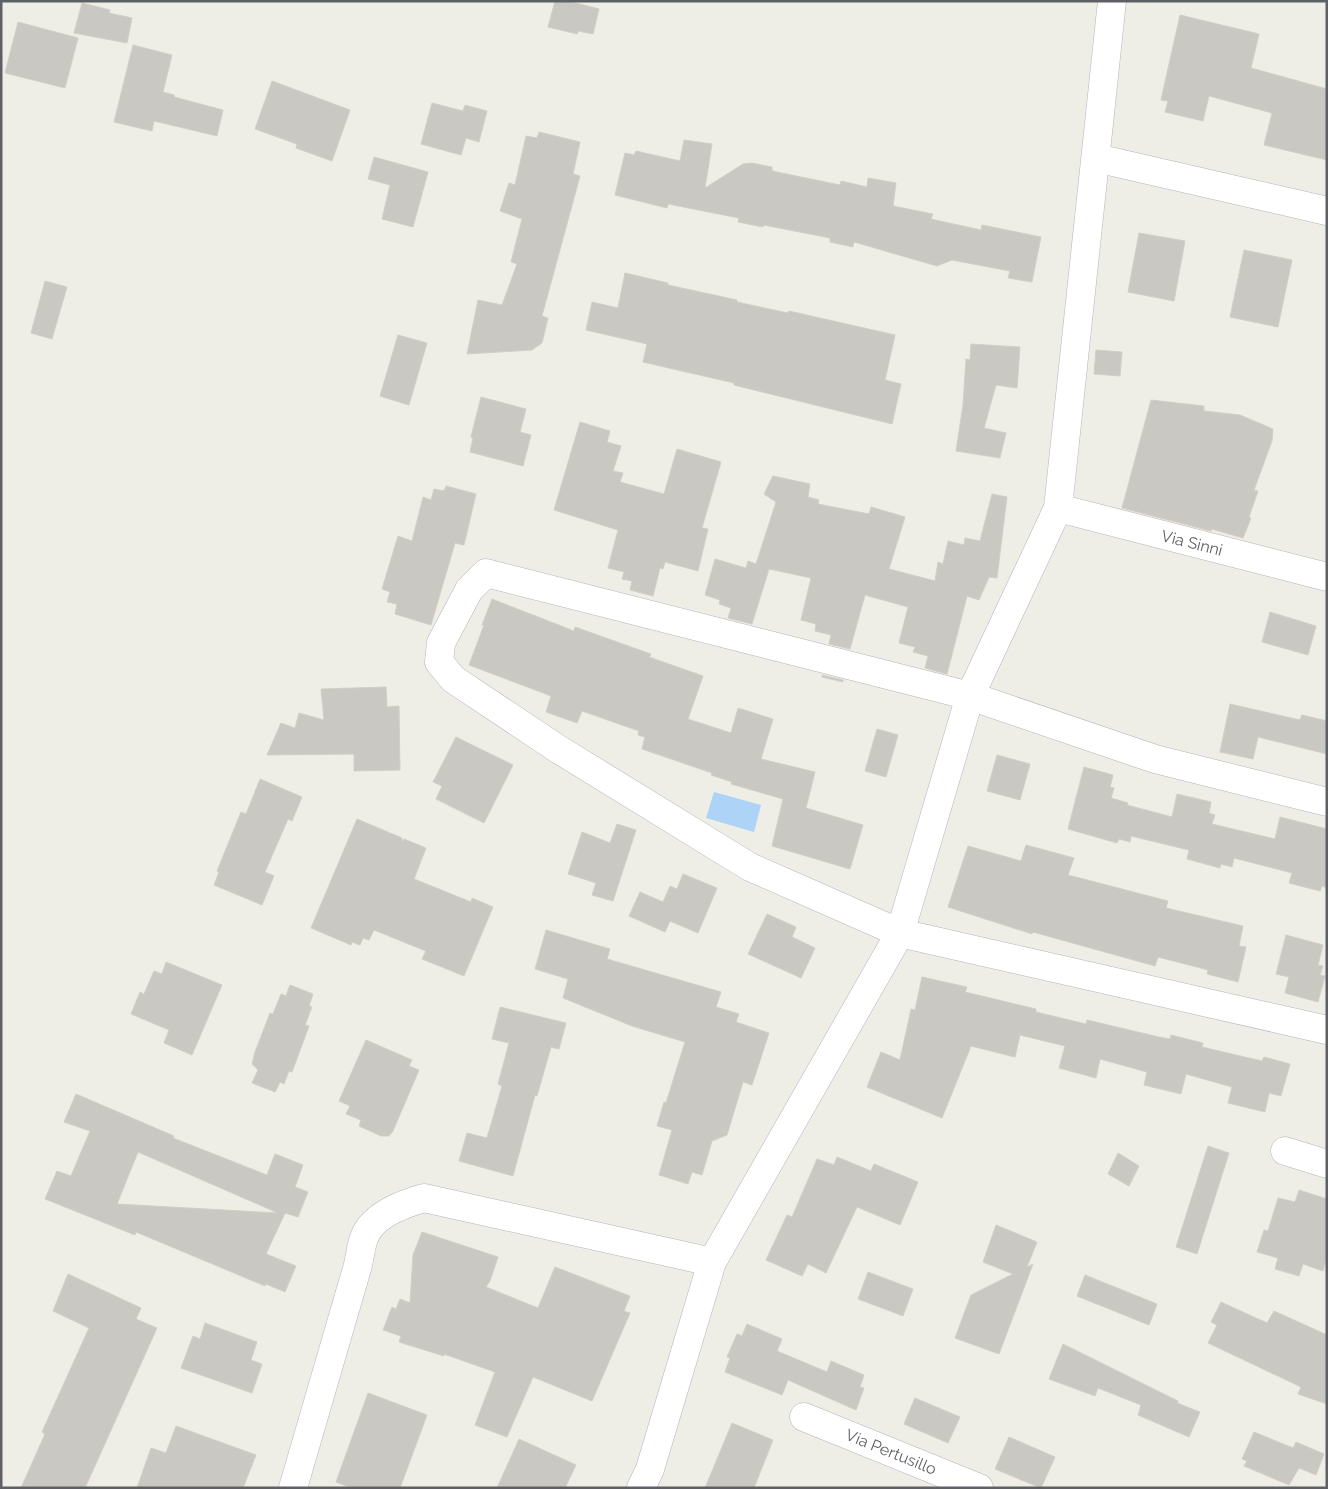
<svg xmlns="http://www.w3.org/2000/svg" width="1328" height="1489" font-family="Raleway,sans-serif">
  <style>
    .water { fill: #add3f7 }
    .building { fill: #cac8c2; stroke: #d3cfc5; fill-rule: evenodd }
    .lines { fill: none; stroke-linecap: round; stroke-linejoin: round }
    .minor-casing { stroke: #b3b5b9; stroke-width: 29 }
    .minor { stroke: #fff; stroke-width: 28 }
    .labels { text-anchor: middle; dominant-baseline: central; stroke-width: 4; stroke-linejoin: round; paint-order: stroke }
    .street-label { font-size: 16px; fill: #5e6065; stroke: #fff }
  </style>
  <rect width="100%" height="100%" fill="#eeede6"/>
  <path class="water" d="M 714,792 L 761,805 L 754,832 L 706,818 Z"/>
  <path class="building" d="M 555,1 L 568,1 L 599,9 L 593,34 L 578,31 L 577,34 L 548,27 Z
    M 82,3 L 110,10 L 109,13 L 132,18 L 127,43 L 74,33 Z
    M 1180,15 L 1259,34 L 1251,68 L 1327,89 L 1327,160 L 1264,145 L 1272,113 L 1209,96 L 1203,121 L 1165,112 L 1168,101 L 1161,100 Z
    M 18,22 L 78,38 L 65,88 L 5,73 Z
    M 133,45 L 172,55 L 163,92 L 174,95 L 174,97 L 223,110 L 217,136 L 154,121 L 152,131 L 114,122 Z
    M 272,81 L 350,110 L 332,161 L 296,148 L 297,144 L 255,129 Z
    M 432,103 L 463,111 L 465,105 L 487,111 L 479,142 L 466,138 L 461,155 L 421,144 Z
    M 539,132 L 580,142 L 573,174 L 580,176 L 542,316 L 548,318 L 542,343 L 532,350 L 467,354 L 478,300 L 502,305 L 517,264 L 511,262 L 522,219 L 500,211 L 509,183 L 515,185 L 526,136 L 537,138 Z
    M 684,140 L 712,144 L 705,188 L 743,164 L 752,163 L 772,167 L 772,171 L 840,185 L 841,181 L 867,187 L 868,178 L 896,183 L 893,206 L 933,214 L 931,219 L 981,230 L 982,225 L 1041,237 L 1032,282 L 1008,278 L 1010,271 L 952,260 L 937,266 L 854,242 L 853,247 L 830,242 L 830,238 L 764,225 L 763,227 L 738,222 L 739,218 L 668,204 L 667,208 L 615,195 L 625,153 L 634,155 L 636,151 L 680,161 Z
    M 374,157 L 428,172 L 413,227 L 382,219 L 390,185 L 368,179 Z
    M 1139,233 L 1185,241 L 1174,301 L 1128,292 Z
    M 1244,250 L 1292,260 L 1278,327 L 1230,317 Z
    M 625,273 L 668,283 L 668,285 L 737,300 L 737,302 L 788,313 L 789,311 L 895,335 L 885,380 L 901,384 L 892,424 L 734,385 L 734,383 L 643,362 L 647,344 L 586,330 L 592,302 L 618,308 Z
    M 45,281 L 67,287 L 52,339 L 31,333 Z
    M 398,335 L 427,343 L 409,405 L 380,396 Z
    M 971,344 L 1020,347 L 1017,388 L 996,385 L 984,428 L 1006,433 L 1000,458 L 956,451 L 963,405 L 966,359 L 970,360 Z
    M 1096,350 L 1122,352 L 1120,376 L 1094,374 Z
    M 481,397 L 526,409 L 520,432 L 531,435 L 523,466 L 470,452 L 473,438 L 471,437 Z
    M 1151,400 L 1204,406 L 1204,411 L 1240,415 L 1273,429 L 1272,441 L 1254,490 L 1258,491 L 1249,517 L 1251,518 L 1243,538 L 1212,529 L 1211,531 L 1122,508 Z
    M 580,422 L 610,431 L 607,442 L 621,446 L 613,471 L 623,473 L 620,482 L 664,494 L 677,449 L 721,462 L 702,528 L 708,529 L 698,571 L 665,562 L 663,569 L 660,568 L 653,596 L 630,590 L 632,581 L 622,579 L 624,572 L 608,568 L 618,530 L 554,510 Z
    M 773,476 L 810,484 L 808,497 L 819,500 L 818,504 L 869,514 L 871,507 L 905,517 L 889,569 L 935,581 L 938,562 L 943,564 L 948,541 L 964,545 L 965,538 L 980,541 L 992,494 L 1007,497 L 997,578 L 989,577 L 979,600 L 967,596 L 947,674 L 925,668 L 928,656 L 913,652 L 915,647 L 899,643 L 908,607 L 865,595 L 850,649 L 829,644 L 831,635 L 815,631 L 816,624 L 801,620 L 811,578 L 769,569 L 752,624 L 728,618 L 731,608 L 719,604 L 720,600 L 705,595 L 715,559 L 746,568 L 748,561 L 756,564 L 776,502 L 764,494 Z
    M 446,486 L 476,494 L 464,545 L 455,543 L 431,625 L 395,614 L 397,604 L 387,602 L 390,592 L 382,589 L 398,536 L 412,541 L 423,497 L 431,500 L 434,489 L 444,491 Z
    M 492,599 L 574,631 L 575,627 L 651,654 L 649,657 L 703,676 L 688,719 L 731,733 L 738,708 L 773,719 L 761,759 L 815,772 L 806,808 L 863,825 L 850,869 L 772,846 L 783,799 L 731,784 L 732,782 L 711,775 L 712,773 L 642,749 L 645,737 L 638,735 L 639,731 L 582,711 L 577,723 L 546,712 L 551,696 L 469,665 L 484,625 L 482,625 Z
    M 1270,612 L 1316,626 L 1308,655 L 1262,642 Z
    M 822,675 L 843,680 L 843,682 L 822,677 Z
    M 386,687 L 387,707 L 399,706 L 400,770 L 354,771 L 354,754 L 267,755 L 281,723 L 295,728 L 299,713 L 324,720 L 321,689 Z
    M 1230,704 L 1300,720 L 1302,715 L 1327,721 L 1327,754 L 1258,737 L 1253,759 L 1220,752 Z
    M 877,729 L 898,735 L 886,777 L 865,771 Z
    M 456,737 L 513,765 L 484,823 L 436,799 L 442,786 L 433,782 Z
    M 997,755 L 1030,764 L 1020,800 L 987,791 Z
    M 1084,767 L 1113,775 L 1110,787 L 1114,788 L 1111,798 L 1128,803 L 1127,805 L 1172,817 L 1177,794 L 1211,802 L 1209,813 L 1215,815 L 1212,824 L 1275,839 L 1280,817 L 1327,829 L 1327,888 L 1322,886 L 1320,891 L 1289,883 L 1292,873 L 1234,858 L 1232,867 L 1221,864 L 1220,868 L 1187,859 L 1189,850 L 1131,836 L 1130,842 L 1119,839 L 1117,843 L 1068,829 Z
    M 260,779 L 302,797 L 292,821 L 288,819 L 265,872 L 274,876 L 262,905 L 214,885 L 219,872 L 217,871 L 241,812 L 246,814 Z
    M 357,819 L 402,838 L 402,842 L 404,839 L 426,848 L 414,879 L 471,902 L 472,898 L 493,907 L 464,976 L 422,959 L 426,951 L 374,930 L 369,940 L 363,938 L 360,945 L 352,942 L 351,945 L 311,928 Z
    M 617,824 L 636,830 L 613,901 L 592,895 L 596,883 L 568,874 L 582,832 L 610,843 Z
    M 1026,845 L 1074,858 L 1068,875 L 1168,901 L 1166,908 L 1243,926 L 1239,946 L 1246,947 L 1238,982 L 1207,974 L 1208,970 L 1158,957 L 1155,966 L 1033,932 L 1032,934 L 948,907 L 968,846 L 1021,861 Z
    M 683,874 L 717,888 L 698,933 L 670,921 L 665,932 L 629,916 L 640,892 L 663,902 L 670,886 L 677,889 Z
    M 767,914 L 796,927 L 792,937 L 815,948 L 801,978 L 748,954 Z
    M 546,930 L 610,949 L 607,959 L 721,992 L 716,1007 L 739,1014 L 736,1022 L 769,1033 L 752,1085 L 743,1082 L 727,1135 L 712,1141 L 702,1175 L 692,1172 L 688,1184 L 659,1175 L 672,1130 L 657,1126 L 664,1102 L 666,1103 L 685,1042 L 632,1026 L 563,998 L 568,979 L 535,969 Z
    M 1286,935 L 1323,945 L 1318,965 L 1323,966 L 1320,975 L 1325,976 L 1318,1002 L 1285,993 L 1289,977 L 1276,974 Z
    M 166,962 L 222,985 L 192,1055 L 164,1043 L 169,1030 L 131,1014 L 140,992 L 144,994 L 154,971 L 162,974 Z
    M 922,977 L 967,987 L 965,992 L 1036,1009 L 1036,1012 L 1086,1024 L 1087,1020 L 1159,1037 L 1170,1039 L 1171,1035 L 1203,1043 L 1202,1047 L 1262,1061 L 1264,1057 L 1290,1064 L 1281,1096 L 1269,1093 L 1265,1112 L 1228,1103 L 1232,1087 L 1186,1074 L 1181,1094 L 1144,1085 L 1147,1072 L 1100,1059 L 1096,1078 L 1059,1068 L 1065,1046 L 1020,1035 L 1015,1057 L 971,1046 L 942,1118 L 867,1087 L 881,1052 L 900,1060 L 911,1009 L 915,1010 Z
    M 290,985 L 313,994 L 309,1006 L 312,1007 L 305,1025 L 309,1026 L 292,1072 L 289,1071 L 284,1084 L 280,1082 L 275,1092 L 252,1083 L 258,1070 L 252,1064 L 255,1052 L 270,1013 L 273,1014 L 281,994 L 286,996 Z
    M 500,1007 L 566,1023 L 559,1049 L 551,1047 L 537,1096 L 535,1095 L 513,1176 L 459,1161 L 467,1133 L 487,1138 L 502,1086 L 498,1084 L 509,1043 L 492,1039 Z
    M 366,1040 L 412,1060 L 409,1066 L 419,1070 L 393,1131 L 389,1136 L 381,1136 L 359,1126 L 361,1120 L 346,1114 L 350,1106 L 339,1101 Z
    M 76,1094 L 174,1136 L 173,1138 L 267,1175 L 275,1154 L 303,1165 L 295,1187 L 308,1192 L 298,1217 L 285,1213 L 266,1254 L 296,1266 L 285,1292 L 266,1284 L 265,1286 L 136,1232 L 135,1235 L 45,1199 L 57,1171 L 71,1176 L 90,1131 L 64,1122 ZM 138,1152 L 278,1213 L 117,1204 Z
    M 1208,1146 L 1229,1153 L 1197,1254 L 1176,1247 Z
    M 1118,1153 L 1139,1166 L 1129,1186 L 1108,1174 Z
    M 837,1157 L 871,1171 L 874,1164 L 918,1182 L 900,1225 L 857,1207 L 826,1273 L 808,1264 L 802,1276 L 766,1260 L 787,1215 L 792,1217 L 817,1159 L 834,1165 Z
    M 1299,1190 L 1327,1199 L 1327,1256 L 1323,1271 L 1303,1264 L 1299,1276 L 1275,1269 L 1278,1258 L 1257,1252 L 1264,1230 L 1268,1231 L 1278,1198 L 1295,1202 Z
    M 996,1225 L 1037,1242 L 1027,1267 L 1033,1264 L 999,1354 L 955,1338 L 971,1295 L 1013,1274 L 983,1262 Z
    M 422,1232 L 498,1257 L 490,1281 L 486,1287 L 538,1308 L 555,1267 L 630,1296 L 624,1311 L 630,1313 L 592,1401 L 533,1377 L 507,1437 L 475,1425 L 495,1372 L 444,1354 L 444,1356 L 399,1342 L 401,1336 L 383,1330 L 392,1307 L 396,1309 L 400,1299 L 410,1303 L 413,1255 Z
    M 868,1272 L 913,1289 L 903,1316 L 858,1299 Z
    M 68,1274 L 141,1308 L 136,1319 L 157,1328 L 85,1488 L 21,1488 L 45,1434 L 42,1432 L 89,1328 L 53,1311 Z
    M 1085,1275 L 1157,1304 L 1149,1325 L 1077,1296 Z
    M 1221,1302 L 1267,1323 L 1274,1311 L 1327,1335 L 1327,1404 L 1298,1394 L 1301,1387 L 1208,1343 L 1217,1325 L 1211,1322 Z
    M 205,1323 L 257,1342 L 251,1360 L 262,1364 L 252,1393 L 181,1368 L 193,1336 L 200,1339 Z
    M 747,1324 L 782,1339 L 777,1351 L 827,1372 L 831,1361 L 864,1375 L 860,1387 L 864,1388 L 856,1410 L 788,1380 L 782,1395 L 725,1372 L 730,1358 L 727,1357 L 737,1334 L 742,1336 Z
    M 1063,1344 L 1178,1401 L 1177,1403 L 1200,1412 L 1189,1437 L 1138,1415 L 1141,1405 L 1098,1388 L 1095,1396 L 1049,1379 Z
    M 368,1393 L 427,1415 L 400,1488 L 352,1488 L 336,1482 Z
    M 915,1398 L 960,1417 L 948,1443 L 904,1424 Z
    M 732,1423 L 773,1440 L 754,1488 L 705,1488 Z
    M 176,1426 L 256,1455 L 243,1488 L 137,1488 L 151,1448 L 166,1453 Z
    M 1254,1432 L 1293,1448 L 1296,1442 L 1324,1454 L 1316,1475 L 1299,1468 L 1289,1485 L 1244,1466 L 1247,1461 L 1242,1459 Z
    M 1009,1437 L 1055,1457 L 1041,1488 L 995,1469 Z
    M 519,1439 L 576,1465 L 565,1488 L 497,1488 Z"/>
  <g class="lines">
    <g class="minor-casing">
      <path id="minor" d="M 1096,158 L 1327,211
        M 1058,508 L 1327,577
        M 1327,802 L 1155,759 L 970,696 L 486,573 L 469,590 L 441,643 L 439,662 L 453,679 L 558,749 L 750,867 L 900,933 L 1327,1030
        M 1285,1151 L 1327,1164
        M 804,1417 L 979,1488
        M 293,1488 L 358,1265 C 360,1256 361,1246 364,1238 C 372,1215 403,1204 424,1198 L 712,1262
        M 641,1488 L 650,1469 L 712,1262 L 900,933 L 970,696 L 1058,508 L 1112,1"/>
    </g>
    <use href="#minor" class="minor"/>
  </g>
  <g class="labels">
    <g class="street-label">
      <text transform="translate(1192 543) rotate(14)">Via Sinni</text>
      <text transform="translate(891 1452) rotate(22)">Via Pertusillo</text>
    </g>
  </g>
  <rect width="1328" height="1489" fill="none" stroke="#5e6065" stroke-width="5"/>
</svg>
